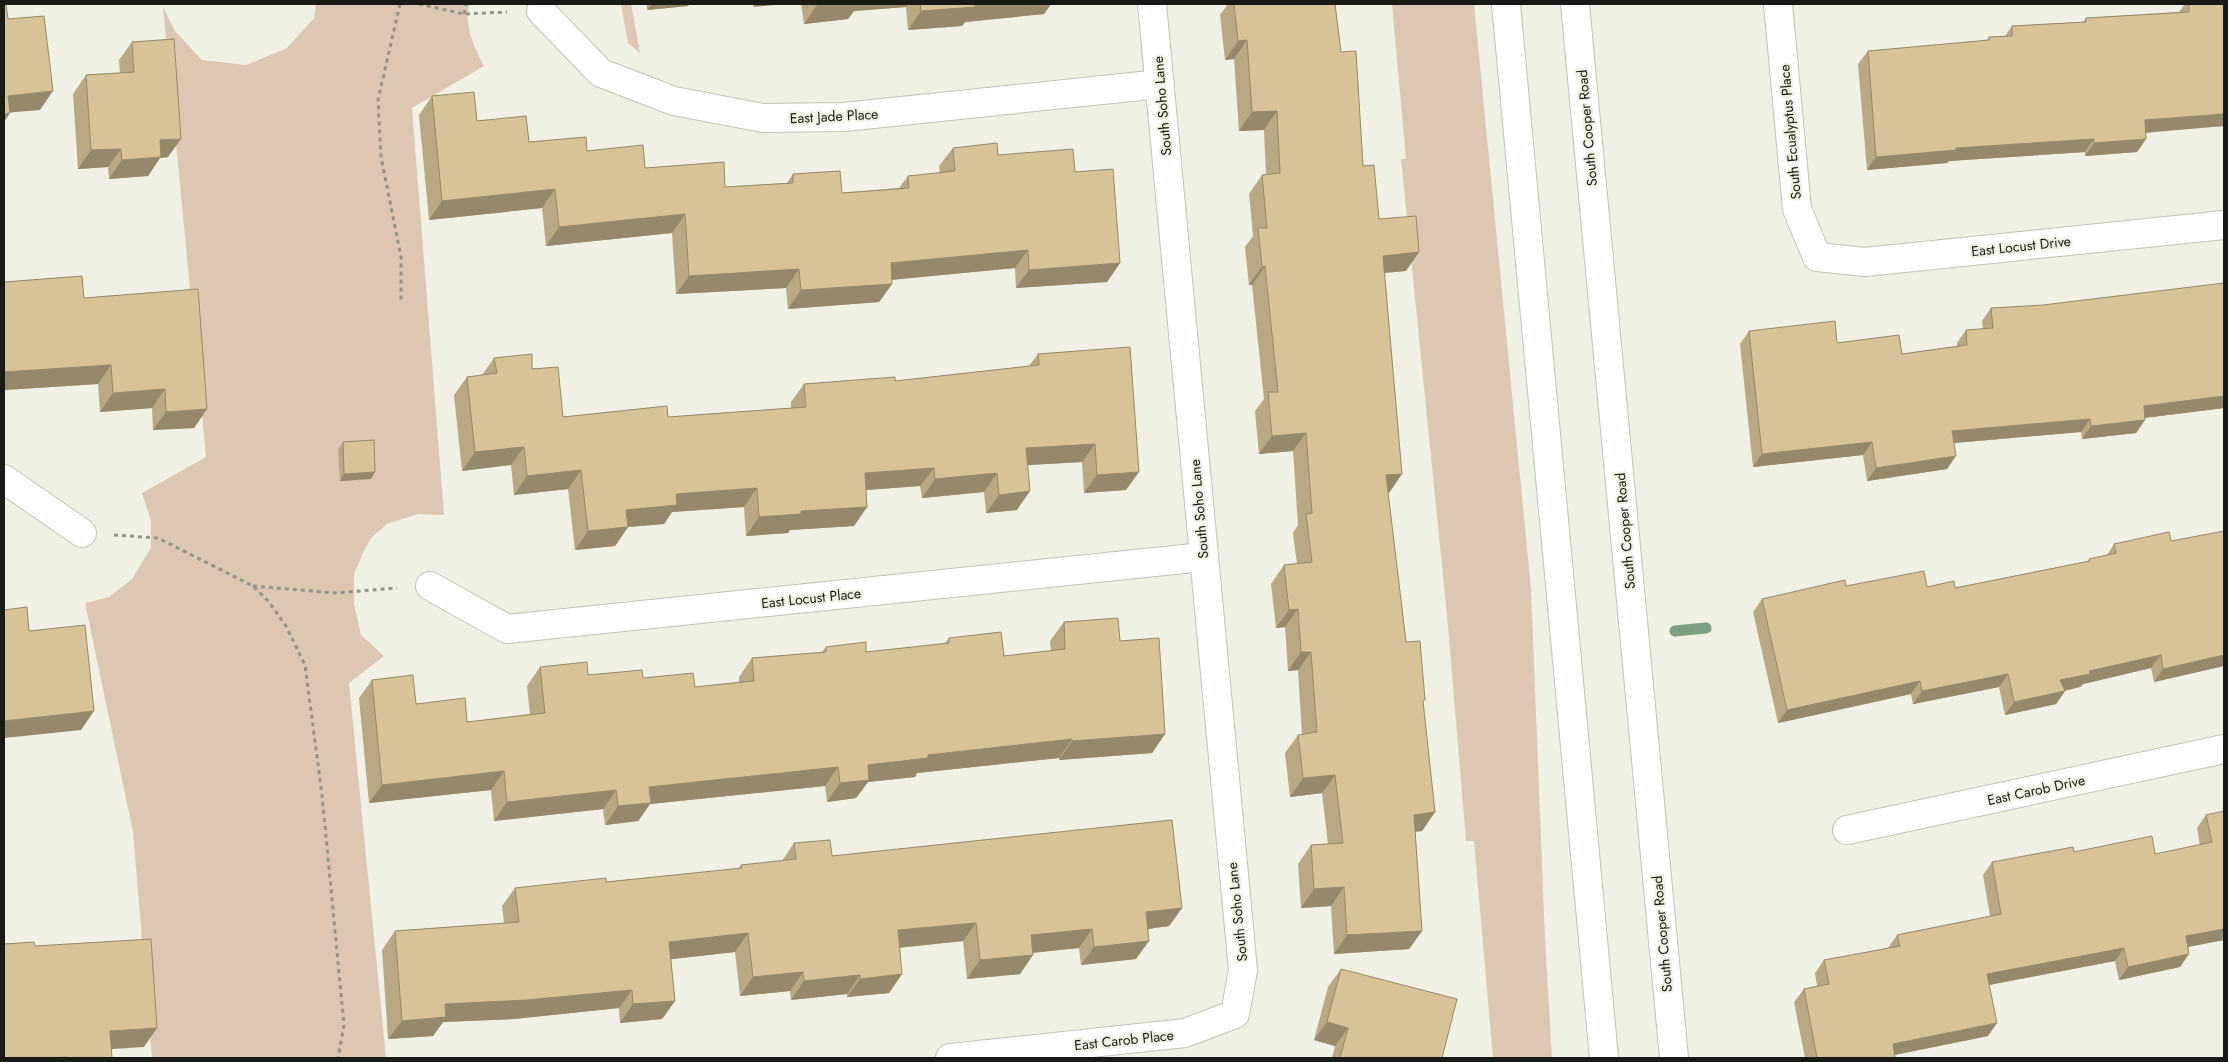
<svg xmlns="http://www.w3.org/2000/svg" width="2228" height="1062" font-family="Jost,sans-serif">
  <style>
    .green { fill: #ddc7b2 }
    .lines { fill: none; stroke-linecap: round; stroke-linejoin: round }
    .stream { stroke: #7ba080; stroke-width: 11 }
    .minor-casing { stroke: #c3c3b7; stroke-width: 30 }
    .secondary-casing { stroke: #c3c3b7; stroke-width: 30 }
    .path { stroke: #93938b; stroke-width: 3; stroke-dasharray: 4 4; stroke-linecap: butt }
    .minor { stroke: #fff; stroke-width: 28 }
    .secondary { stroke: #fff; stroke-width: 28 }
    .wall { fill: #b9a882 }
    .shaded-wall { fill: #96886a }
    .building { fill: #d7c397; stroke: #96886a }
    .labels { text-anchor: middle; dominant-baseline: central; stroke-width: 4.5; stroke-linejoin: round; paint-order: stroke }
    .street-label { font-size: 14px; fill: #191915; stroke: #f0f0e4 }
  </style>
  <rect width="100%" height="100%" fill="#f0f0e4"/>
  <path class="green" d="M 316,4 L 469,4 C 464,25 474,47 484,66 L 412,108 L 444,515 L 418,514 L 387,524 L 371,538 L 363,553 L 354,574 L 354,604 L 361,635 L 384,656 L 349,683 L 386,1058 L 152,1058 L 133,832 L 85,603 L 109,597 L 132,579 L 151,548 L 151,520 L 142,493 L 206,457 L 163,7 L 175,31 L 202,60 L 246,65 L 287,48 L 314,18 Z
    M 621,4 L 631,4 L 640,53 L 628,43 Z
    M 1392,4 L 1474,4 L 1531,589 L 1545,939 L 1552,1058 L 1493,1058 L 1474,841 L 1466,841 L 1447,615 L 1401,159 L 1406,159 Z"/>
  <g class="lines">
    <path class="stream" d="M 1675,631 L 1706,628"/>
    <g class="minor-casing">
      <path id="minor" d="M 1778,4 L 1797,209 L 1817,257 L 1865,262 L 2224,225
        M 541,11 L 601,73 L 674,101 L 763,118 L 844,117 L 1160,84
        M 4,479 L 82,533
        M 430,586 L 507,629 L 1203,557
        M 1847,830 L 2224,749
        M 950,1058 L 1185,1033 L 1235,1014 L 1243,970 L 1152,4"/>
    </g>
    <g class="secondary-casing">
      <path id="secondary" d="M 1506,4 L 1604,1058
        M 1575,4 L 1674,1058"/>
    </g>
    <path class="path" d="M 400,4 L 378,100 L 381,157 L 401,257 L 401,300
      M 419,4 L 464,14 L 507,12
      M 464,14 L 466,4
      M 114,535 L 158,538 L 253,586 L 269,602 L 286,626 L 305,665 L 322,795 L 344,1025 L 338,1058
      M 253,586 L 335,593 L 397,588"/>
    <use href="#minor" class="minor"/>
    <use href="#secondary" class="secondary"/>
  </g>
  <path class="wall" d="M 647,4 L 689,4 L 688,6 L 647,10 Z
    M 801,4 L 1051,4 L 1044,14 L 965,22 L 962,26 L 908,30 L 906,7 L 854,11 L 848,19 L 804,24 Z
    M 1228,4 L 1335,4 L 1341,52 L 1363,166 L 1379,219 L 1406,271 L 1384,273 L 1402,474 L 1388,493 L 1406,642 L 1423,703 L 1435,812 L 1422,831 L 1415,832 L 1422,931 L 1409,949 L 1334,954 L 1331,906 L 1301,908 L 1298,864 L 1311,845 L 1328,844 L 1322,793 L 1290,797 L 1285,753 L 1298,735 L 1302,734 L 1298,670 L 1288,671 L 1285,627 L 1276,628 L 1271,584 L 1284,565 L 1297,564 L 1293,533 L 1298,525 L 1293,451 L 1259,454 L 1255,411 L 1264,399 L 1252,285 L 1249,285 L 1245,247 L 1253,236 L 1249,194 L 1262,175 L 1266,175 L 1264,130 L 1239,131 L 1234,59 L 1225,60 L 1220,15 Z
    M 2185,4 L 2224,4 L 2224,126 L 2146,133 L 2146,139 L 2137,152 L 2085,156 L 2085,152 L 1949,161 L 1947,163 L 1867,170 L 1858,64 L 1868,51 L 1986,41 L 1989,37 L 2005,36 L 2012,26 L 2083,22 L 2086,18 L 2179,12 Z
    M 132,42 L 168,157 L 160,158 L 148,176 L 109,179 L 108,167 L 78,169 L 73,94 L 86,75 L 120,73 L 119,60 Z
    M 432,96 L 477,121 L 529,142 L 587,151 L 645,168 L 725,187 L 787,183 L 793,174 L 842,193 L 899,188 L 908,176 L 940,173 L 939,166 L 953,148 L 998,155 L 1075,172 L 1120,263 L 1107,282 L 1016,288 L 1015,268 L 892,280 L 892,284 L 879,302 L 788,309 L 786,288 L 676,294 L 672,233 L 546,246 L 542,208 L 429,220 L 419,115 Z
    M 4,282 L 84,298 L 207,409 L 194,428 L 153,430 L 152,408 L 100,412 L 98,384 L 4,390 Z
    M 1991,308 L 2224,408 L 2145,418 L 2145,420 L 2136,433 L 2082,439 L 2081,432 L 1954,443 L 1947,469 L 1867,481 L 1863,455 L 1753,467 L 1740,344 L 1749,331 L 1837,343 L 1902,354 L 1957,346 L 1957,343 L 1966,330 L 1983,329 L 1982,321 Z
    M 1038,354 L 1126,490 L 1084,493 L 1082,462 L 1027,465 L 1017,510 L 986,513 L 984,492 L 922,498 L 920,486 L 866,490 L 867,507 L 854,526 L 790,530 L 788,533 L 746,536 L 744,507 L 672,512 L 664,524 L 628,527 L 615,546 L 575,550 L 568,489 L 514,495 L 511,465 L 462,471 L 454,395 L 467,377 L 482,375 L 494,358 L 532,369 L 563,417 L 668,417 L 791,408 L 791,402 L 804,384 L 895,381 L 1029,366 Z
    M 343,442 L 375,472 L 371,479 L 340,481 L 338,449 Z
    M 2171,541 L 2224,666 L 2154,682 L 2151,668 L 2083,684 L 2080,687 L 2065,691 L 2056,704 L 2005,715 L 1999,687 L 1913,704 L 1911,694 L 1778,723 L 1753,612 L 1762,599 L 1846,586 L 1955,588 L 2088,561 L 2089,559 L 2107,555 L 2114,544 Z
    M 1064,622 L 1120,641 L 1165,734 L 1152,753 L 1059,760 L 1059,758 L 917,773 L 915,777 L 868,782 L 856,798 L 827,802 L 825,786 L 650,804 L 638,821 L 605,825 L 603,809 L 494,821 L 491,790 L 369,803 L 359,698 L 372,680 L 416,704 L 467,722 L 530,714 L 527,686 L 540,667 L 588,675 L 643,678 L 695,687 L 739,682 L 739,677 L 752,658 L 822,652 L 826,647 L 866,652 L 944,644 L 949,638 L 1004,656 L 1051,651 L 1050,641 Z
    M 2224,811 L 2224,940 L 2188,947 L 2180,967 L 2119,980 L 2115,961 L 1989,985 L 1988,1036 L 1895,1055 L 1895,1058 L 1805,1058 L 1794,1002 L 1804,989 L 1817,986 L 1815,973 L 1824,960 L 1888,948 L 1897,935 L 1990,916 L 1983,875 L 1992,862 L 2074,852 L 2155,854 L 2200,845 L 2197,828 L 2206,815 Z
    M 794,843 L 832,856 L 1182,908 L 1169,926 L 1148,929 L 1136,959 L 1081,965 L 1079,948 L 1033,953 L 1020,974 L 967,979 L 963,941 L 899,948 L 902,974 L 889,993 L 847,997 L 847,994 L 791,1000 L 790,991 L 740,996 L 735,952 L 671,959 L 675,1001 L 662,1019 L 620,1023 L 619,1008 L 514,1019 L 443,1022 L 433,1036 L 388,1039 L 382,950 L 395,931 L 504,923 L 502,906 L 515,888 L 606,882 L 738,869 L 741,865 L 782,861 Z
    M 1341,969 L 1442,1058 L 1332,1058 L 1335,1046 L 1314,1040 L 1328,987 Z"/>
  <path class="shaded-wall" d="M 652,4 L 689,4 L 688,6 L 647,10 Z
    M 755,4 L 784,4 L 753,7 Z
    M 829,4 L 908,4 L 906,7 L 854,11 L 848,19 L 804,24 L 817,5 Z
    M 975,4 L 1051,4 L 1044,14 L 965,22 L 962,26 L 908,30 L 921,11 Z
    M 1247,40 L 1234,59 L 1225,60 L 1238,41 Z
    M 53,91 L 40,110 L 4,113 L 8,96 Z
    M 1277,111 L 1264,130 L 1239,131 L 1252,112 Z
    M 10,113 L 4,122 L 4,114 Z
    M 2224,114 L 2224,126 L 2136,133 L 2145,120 Z
    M 181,139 L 168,157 L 160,158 L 148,176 L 109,179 L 122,160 L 160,140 Z
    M 2094,139 L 2085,152 L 1949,161 L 1947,163 L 1867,170 L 1876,157 L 1956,148 Z
    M 2146,139 L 2137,152 L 2085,156 L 2094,143 Z
    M 121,149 L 108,167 L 78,169 L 91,150 Z
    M 555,189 L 542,208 L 429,220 L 442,201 Z
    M 685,214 L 672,233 L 546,246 L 559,227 Z
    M 1028,250 L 1015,268 L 878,281 L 891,263 Z
    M 1419,252 L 1406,271 L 1370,274 L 1383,256 Z
    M 1120,263 L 1107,282 L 1016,288 L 1029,270 Z
    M 1265,266 L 1252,285 L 1249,285 L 1262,267 Z
    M 799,269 L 786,288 L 676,294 L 689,276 Z
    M 892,284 L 879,302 L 788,309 L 801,290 Z
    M 111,365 L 98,384 L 4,390 L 4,372 Z
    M 165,389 L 152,408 L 100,412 L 113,393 Z
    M 2224,396 L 2224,408 L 2135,419 L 2144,406 Z
    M 207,409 L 194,428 L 153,430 L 166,412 Z
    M 2090,419 L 2081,432 L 1943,444 L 1952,431 Z
    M 2145,420 L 2136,433 L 2082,439 L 2091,426 Z
    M 1306,433 L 1293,451 L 1259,454 L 1272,436 Z
    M 1872,442 L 1863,455 L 1753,467 L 1762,454 Z
    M 1095,444 L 1082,462 L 1012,466 L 1026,448 Z
    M 524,447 L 511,465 L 462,471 L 475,452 Z
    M 1956,456 L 1947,469 L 1867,481 L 1876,468 Z
    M 934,468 L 920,486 L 852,491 L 865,473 Z
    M 581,470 L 568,489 L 514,495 L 527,476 Z
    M 375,472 L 371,479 L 340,481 L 344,474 Z
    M 1139,472 L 1126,490 L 1084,493 L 1097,475 Z
    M 997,473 L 984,492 L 922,498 L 935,479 Z
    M 1402,474 L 1389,493 L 1373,494 L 1386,475 Z
    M 757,488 L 744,507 L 672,512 L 664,524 L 628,527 L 615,546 L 575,550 L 588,531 L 626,510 L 676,494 Z
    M 1030,491 L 1017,510 L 986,513 L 999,495 Z
    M 867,507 L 854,526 L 790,530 L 788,533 L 746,536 L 759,517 L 801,511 Z
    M 1298,609 L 1285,627 L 1276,628 L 1289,610 Z
    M 1301,652 L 1311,652 L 1298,670 L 1288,671 Z
    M 2161,655 L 2151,668 L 2083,684 L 2080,687 L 2051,693 L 2060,680 L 2089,671 Z
    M 2224,655 L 2224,666 L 2154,682 L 2163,669 Z
    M 2008,674 L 1999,687 L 1913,704 L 1922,691 Z
    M 1920,681 L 1911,694 L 1778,723 L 1787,710 Z
    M 2065,691 L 2056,704 L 2005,715 L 2014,702 Z
    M 94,711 L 81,730 L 4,738 L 4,721 Z
    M 1165,734 L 1152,753 L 1059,760 L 1072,741 Z
    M 1072,739 L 1059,758 L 917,773 L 915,777 L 868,782 L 856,798 L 827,802 L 840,783 L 868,765 L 928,755 Z
    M 838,767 L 825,786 L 650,804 L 638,821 L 605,825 L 618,806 L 649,787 Z
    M 504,771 L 491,790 L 369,803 L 382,785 Z
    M 1335,775 L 1322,793 L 1290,797 L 1303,778 Z
    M 616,790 L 603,809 L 494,821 L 507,802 Z
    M 1435,812 L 1422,831 L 1401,833 L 1414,815 Z
    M 1344,887 L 1331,906 L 1301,908 L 1314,889 Z
    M 1182,908 L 1169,926 L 1133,931 L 1146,912 Z
    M 976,923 L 963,941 L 885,949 L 898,930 Z
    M 1092,929 L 1079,948 L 1018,954 L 1031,935 Z
    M 2224,929 L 2224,940 L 2177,949 L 2186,936 Z
    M 1422,931 L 1409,949 L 1334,954 L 1347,935 Z
    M 748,933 L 735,952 L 656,961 L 669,942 Z
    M 1149,941 L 1136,959 L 1081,965 L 1094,947 Z
    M 2124,948 L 2115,961 L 1978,987 L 1987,974 Z
    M 2189,954 L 2180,967 L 2119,980 L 2128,967 Z
    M 1033,955 L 1020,974 L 967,979 L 980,960 Z
    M 803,972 L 790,991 L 740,996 L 753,977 Z
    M 902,974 L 889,993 L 847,997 L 860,979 Z
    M 860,975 L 847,994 L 791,1000 L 804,981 Z
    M 632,990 L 619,1008 L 514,1019 L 443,1022 L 433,1036 L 388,1039 L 402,1021 L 445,1004 Z
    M 675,1001 L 662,1019 L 620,1023 L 633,1004 Z
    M 1327,1022 L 1348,1028 L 1335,1046 L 1314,1040 Z
    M 1997,1023 L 1988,1036 L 1884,1057 L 1893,1044 Z
    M 157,1028 L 144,1047 L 97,1050 L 110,1031 Z"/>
  <path class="building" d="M 4,4 L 6,4 L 8,19 L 44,16 L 53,91 L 8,96 L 10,113 L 4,114 Z
    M 920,4 L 975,4 L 975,7 L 921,11 Z
    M 1234,4 L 1335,4 L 1341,52 L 1356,51 L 1363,166 L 1374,165 L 1379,219 L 1416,216 L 1419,252 L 1383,256 L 1402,474 L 1386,475 L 1406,642 L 1420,641 L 1425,700 L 1423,701 L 1435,812 L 1414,815 L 1422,931 L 1347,935 L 1344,887 L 1314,889 L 1311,845 L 1343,843 L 1335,775 L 1303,778 L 1298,735 L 1317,732 L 1311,652 L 1301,652 L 1298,609 L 1289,610 L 1284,565 L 1312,562 L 1306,514 L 1312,513 L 1306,433 L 1272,436 L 1268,392 L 1278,392 L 1265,266 L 1262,267 L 1258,228 L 1267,228 L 1262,175 L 1280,173 L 1277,111 L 1252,112 L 1247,40 L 1238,41 Z
    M 2189,4 L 2224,4 L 2224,114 L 2145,120 L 2146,139 L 2094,143 L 2094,139 L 1956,148 L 1956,150 L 1876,157 L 1868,51 L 1989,40 L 1989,37 L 2012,36 L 2012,26 L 2086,22 L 2086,18 L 2189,12 Z
    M 174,39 L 181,139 L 160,140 L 161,157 L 122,160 L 121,149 L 91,150 L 86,75 L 134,72 L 132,42 Z
    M 474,92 L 477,121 L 526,116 L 529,142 L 586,137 L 587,151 L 643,145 L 645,168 L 724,162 L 725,187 L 793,183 L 793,174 L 840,171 L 842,193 L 909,188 L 908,176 L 955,171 L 953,148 L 997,143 L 998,155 L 1073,149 L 1075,172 L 1113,169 L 1120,263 L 1029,270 L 1028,250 L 891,263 L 892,284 L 801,290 L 799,269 L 689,276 L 685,214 L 559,227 L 555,189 L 442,201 L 432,96 Z
    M 82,276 L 84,298 L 198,289 L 207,409 L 166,412 L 165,389 L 113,393 L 111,365 L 4,372 L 4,282 Z
    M 2224,283 L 2224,396 L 2144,406 L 2145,420 L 2091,426 L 2090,419 L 1952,431 L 1956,456 L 1876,468 L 1872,442 L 1762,454 L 1749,331 L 1835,321 L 1837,343 L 1899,335 L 1902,354 L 1967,345 L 1966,330 L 1993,328 L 1991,308 L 2043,305 Z
    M 1130,347 L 1139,472 L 1097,475 L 1095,444 L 1026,448 L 1030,491 L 999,495 L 997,473 L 935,479 L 934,468 L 865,473 L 867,507 L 801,511 L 801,514 L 759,517 L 757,488 L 676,494 L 677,505 L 626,510 L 628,527 L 588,531 L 581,470 L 527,476 L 524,447 L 475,452 L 467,377 L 497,373 L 494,358 L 532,354 L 532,369 L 558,367 L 563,417 L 667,406 L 668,417 L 806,407 L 804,384 L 895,377 L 895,381 L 1039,365 L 1038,354 Z
    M 374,440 L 375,472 L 344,474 L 343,442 Z
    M 2224,531 L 2224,655 L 2163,669 L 2161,655 L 2089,671 L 2090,674 L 2060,680 L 2065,691 L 2014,702 L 2008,674 L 1922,691 L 1920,681 L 1787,710 L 1762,599 L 1845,580 L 1846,586 L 1924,571 L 1927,587 L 1954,581 L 1955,588 L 2090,561 L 2089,559 L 2116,553 L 2114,544 L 2169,532 L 2171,541 Z
    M 27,607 L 29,631 L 85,625 L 94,711 L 4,721 L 4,610 Z
    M 1118,618 L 1120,641 L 1159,638 L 1165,734 L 1072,741 L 1072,739 L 928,755 L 928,758 L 868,765 L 869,780 L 840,783 L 838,767 L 649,787 L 651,803 L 618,806 L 616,790 L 507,802 L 504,771 L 382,785 L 372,680 L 413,675 L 416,704 L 465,698 L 467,722 L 545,713 L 540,667 L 587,662 L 588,675 L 642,670 L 643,678 L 693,673 L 695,687 L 754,681 L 752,658 L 826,652 L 826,647 L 866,642 L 866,652 L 949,643 L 949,638 L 1001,632 L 1004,656 L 1065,649 L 1064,622 Z
    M 2224,811 L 2224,929 L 2186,936 L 2189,954 L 2128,967 L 2124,948 L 1987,974 L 1997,1023 L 1893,1044 L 1895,1058 L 1817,1058 L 1804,989 L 1829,984 L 1824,960 L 1900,946 L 1897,935 L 2001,914 L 1992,862 L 2073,847 L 2074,852 L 2152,836 L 2155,854 L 2212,842 L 2206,815 Z
    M 1172,820 L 1182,908 L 1146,912 L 1149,941 L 1094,947 L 1092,929 L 1031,935 L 1033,955 L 980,960 L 976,923 L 898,930 L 902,974 L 860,979 L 860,975 L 804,981 L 803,972 L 753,977 L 748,933 L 669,942 L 675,1001 L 633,1004 L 632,990 L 527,1000 L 445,1004 L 446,1017 L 402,1021 L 395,931 L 519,922 L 515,888 L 606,878 L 606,882 L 742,868 L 741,865 L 796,859 L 794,843 L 830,840 L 832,856 Z
    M 151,939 L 157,1028 L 110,1031 L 112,1058 L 68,1058 L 68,1057 L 46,1058 L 4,1058 L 4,944 L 34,942 L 35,946 Z
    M 1341,969 L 1457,999 L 1442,1058 L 1340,1058 L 1348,1028 L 1327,1022 Z"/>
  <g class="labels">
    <g class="street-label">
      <text transform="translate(1162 106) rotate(-95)">South Soho Lane</text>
      <text transform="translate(834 116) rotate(-3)">East Jade Place</text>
      <text transform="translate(1587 128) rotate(-95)">South Cooper Road</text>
      <text transform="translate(1790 132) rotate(-95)">South Ecualyptus Place</text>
      <text transform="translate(2021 246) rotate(-6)">East Locust Drive</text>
      <text transform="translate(1199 509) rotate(-95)">South Soho Lane</text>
      <text transform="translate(1625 531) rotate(-95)">South Cooper Road</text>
      <text transform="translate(811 598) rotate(-6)">East Locust Place</text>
      <text transform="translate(2036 790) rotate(-12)">East Carob Drive</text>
      <text transform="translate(1237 912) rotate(-96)">South Soho Lane</text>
      <text transform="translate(1662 934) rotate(-95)">South Cooper Road</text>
      <text transform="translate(1124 1040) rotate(-6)">East Carob Place</text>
    </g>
  </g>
  <rect width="2228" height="1062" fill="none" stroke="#191915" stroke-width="10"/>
</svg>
